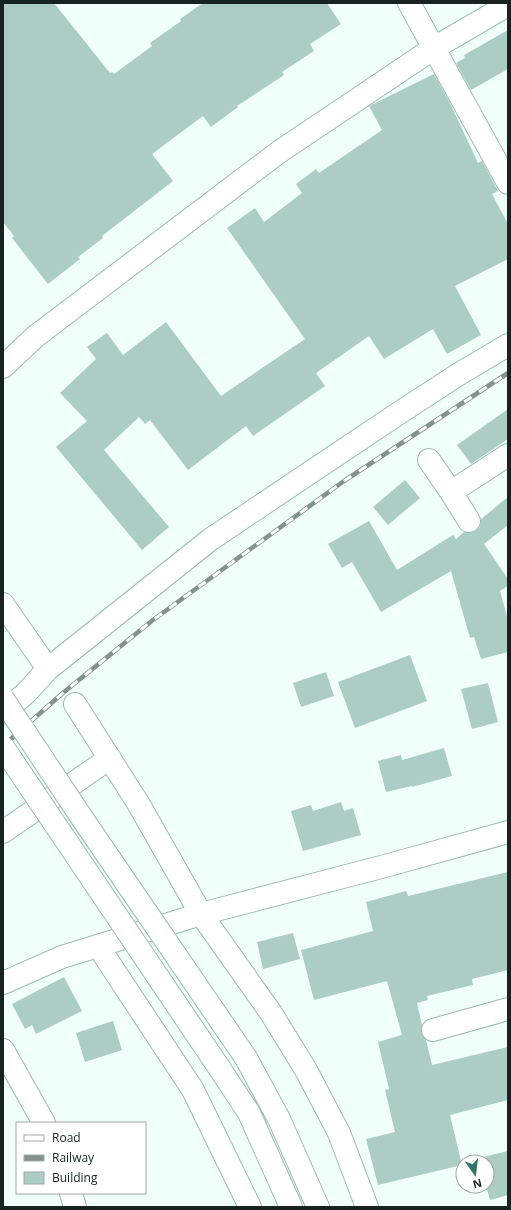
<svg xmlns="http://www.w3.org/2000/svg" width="511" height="1210" font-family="'Open Sans',sans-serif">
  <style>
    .building { fill: #abcdc5 }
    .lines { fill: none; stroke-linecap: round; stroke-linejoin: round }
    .minor-casing { stroke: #99bbb3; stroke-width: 24 }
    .minor { stroke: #fff; stroke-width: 22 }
    .rail-casing { stroke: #84928e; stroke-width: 4.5 }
    .rail { stroke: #fff; stroke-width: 3; stroke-dasharray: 9; stroke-linecap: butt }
    .minor-bridge-casing { stroke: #99bbb3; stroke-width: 24; stroke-linecap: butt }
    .minor-bridge { stroke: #fff; stroke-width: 22 }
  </style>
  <rect width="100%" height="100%" fill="#f1fffb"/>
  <path class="building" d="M 3,3 L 54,3 L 110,73 L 112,72 L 114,74 L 152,46 L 150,43 L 181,21 L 180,19 L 203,3 L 327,3 L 341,24 L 310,44 L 314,51 L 282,72 L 284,75 L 237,106 L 238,107 L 211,127 L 203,116 L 152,154 L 173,181 L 102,236 L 103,238 L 78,257 L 80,259 L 48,284 L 12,238 L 14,236 L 3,222 Z
    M 508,30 L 508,69 L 471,90 L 456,63 L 465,58 L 464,55 Z
    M 434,74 L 450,103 L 478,163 L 482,161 L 498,191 L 492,194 L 508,224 L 508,259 L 455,286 L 481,335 L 447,354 L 433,329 L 384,359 L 369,336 L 316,373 L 325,386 L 253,436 L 246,426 L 188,470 L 150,420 L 145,424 L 139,417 L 104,450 L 169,527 L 142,550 L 56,447 L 87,421 L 60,393 L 96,359 L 87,347 L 107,333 L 123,355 L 166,322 L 221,396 L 305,339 L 227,228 L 255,208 L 264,222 L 302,193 L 296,184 L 316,169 L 319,173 L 382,130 L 369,106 Z
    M 508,409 L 508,439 L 471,464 L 457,445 Z
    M 405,480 L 420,498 L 388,525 L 373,507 Z
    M 508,497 L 508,525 L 484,544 L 508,579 L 508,586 L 500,591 L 508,620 L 508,652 L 481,659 L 474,637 L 470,638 L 451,571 L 381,612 L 352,562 L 342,568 L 328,544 L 369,521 L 397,570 L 453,535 L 456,539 L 464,532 L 470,533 L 476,531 L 480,527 L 481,519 Z
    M 410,655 L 427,701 L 355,728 L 338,682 Z
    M 326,672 L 334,696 L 301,707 L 293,683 Z
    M 488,683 L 498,722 L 472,729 L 461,689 Z
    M 444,748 L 452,776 L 412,787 L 412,786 L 386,792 L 378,761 L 401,755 L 402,760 Z
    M 341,802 L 344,811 L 353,808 L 361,835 L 303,851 L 291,811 L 311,805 L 313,811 Z
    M 508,872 L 508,970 L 472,979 L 473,985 L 427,996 L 428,1000 L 417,1003 L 422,1025 L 421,1033 L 426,1040 L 432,1065 L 508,1047 L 508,1100 L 450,1115 L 462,1165 L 378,1185 L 366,1139 L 395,1132 L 385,1090 L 389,1089 L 378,1042 L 402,1035 L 387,981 L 314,1000 L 301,950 L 373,931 L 366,902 L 406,891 L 408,896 Z
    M 293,933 L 300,959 L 263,969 L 257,942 Z
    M 64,977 L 82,1011 L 36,1034 L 32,1025 L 25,1029 L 12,1004 Z
    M 113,1021 L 122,1050 L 85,1062 L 76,1033 Z
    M 508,1151 L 508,1195 L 490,1200 L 486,1186 L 487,1162 L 480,1162 L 479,1158 Z"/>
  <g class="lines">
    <g class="minor-casing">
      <path id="minor" d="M 409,3 L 508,183
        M 3,367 L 36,336 L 279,152 L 434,48 L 508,5
        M 429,460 L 451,492
        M 469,521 L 451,492 L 508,455
        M 3,604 L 48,669
        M 75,704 L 138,803 L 201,914 L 271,1013 L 306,1070 L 339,1133 L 367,1207
        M 3,713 L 26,693 L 48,669 L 211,539 L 396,415 L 459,374 L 508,345
        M 3,832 L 110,758
        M 98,946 L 193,1090 L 250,1207
        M 3,983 L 62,957 L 201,914 L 385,866 L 508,832
        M 433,1030 L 508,1009
        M 3,1050 L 44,1123
        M 246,1058 L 279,1119 L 318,1207
        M 220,1069 L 249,1113 L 291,1207
        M 71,1193 L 75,1207"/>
    </g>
    <use href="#minor" class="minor"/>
    <g class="rail-casing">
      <path id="rail" d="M 3,746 L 64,692 L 153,620 L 344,481 L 508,373"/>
    </g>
    <use href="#rail" class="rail"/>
    <g class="minor-bridge-casing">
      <path id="minor-bridge" d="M 3,699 L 82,818 L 246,1058
        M 3,747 L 220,1069"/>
    </g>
    <use href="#minor-bridge" class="minor-bridge"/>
  </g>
  <rect width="511" height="1210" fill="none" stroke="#162320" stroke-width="8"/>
  <rect x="16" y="1122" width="130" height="72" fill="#ffffff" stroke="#a2a7a6"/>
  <rect x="24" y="1135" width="20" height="6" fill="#ffffff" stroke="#a2a7a6"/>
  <text x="52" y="1142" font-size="12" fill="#162320">Road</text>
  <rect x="24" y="1155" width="20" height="6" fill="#84928e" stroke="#a2a7a6"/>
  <text x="52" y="1162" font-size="12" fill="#162320">Railway</text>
  <rect x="24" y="1172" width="20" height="12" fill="#abcdc5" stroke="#a2a7a6"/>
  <text x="52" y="1182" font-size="12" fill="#162320">Building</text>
  <g transform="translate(475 1174) rotate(166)"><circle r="19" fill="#ffffff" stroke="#a2a7a6"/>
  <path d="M0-3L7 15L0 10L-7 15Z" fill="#317569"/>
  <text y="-6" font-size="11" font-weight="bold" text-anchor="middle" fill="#162320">N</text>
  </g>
</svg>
